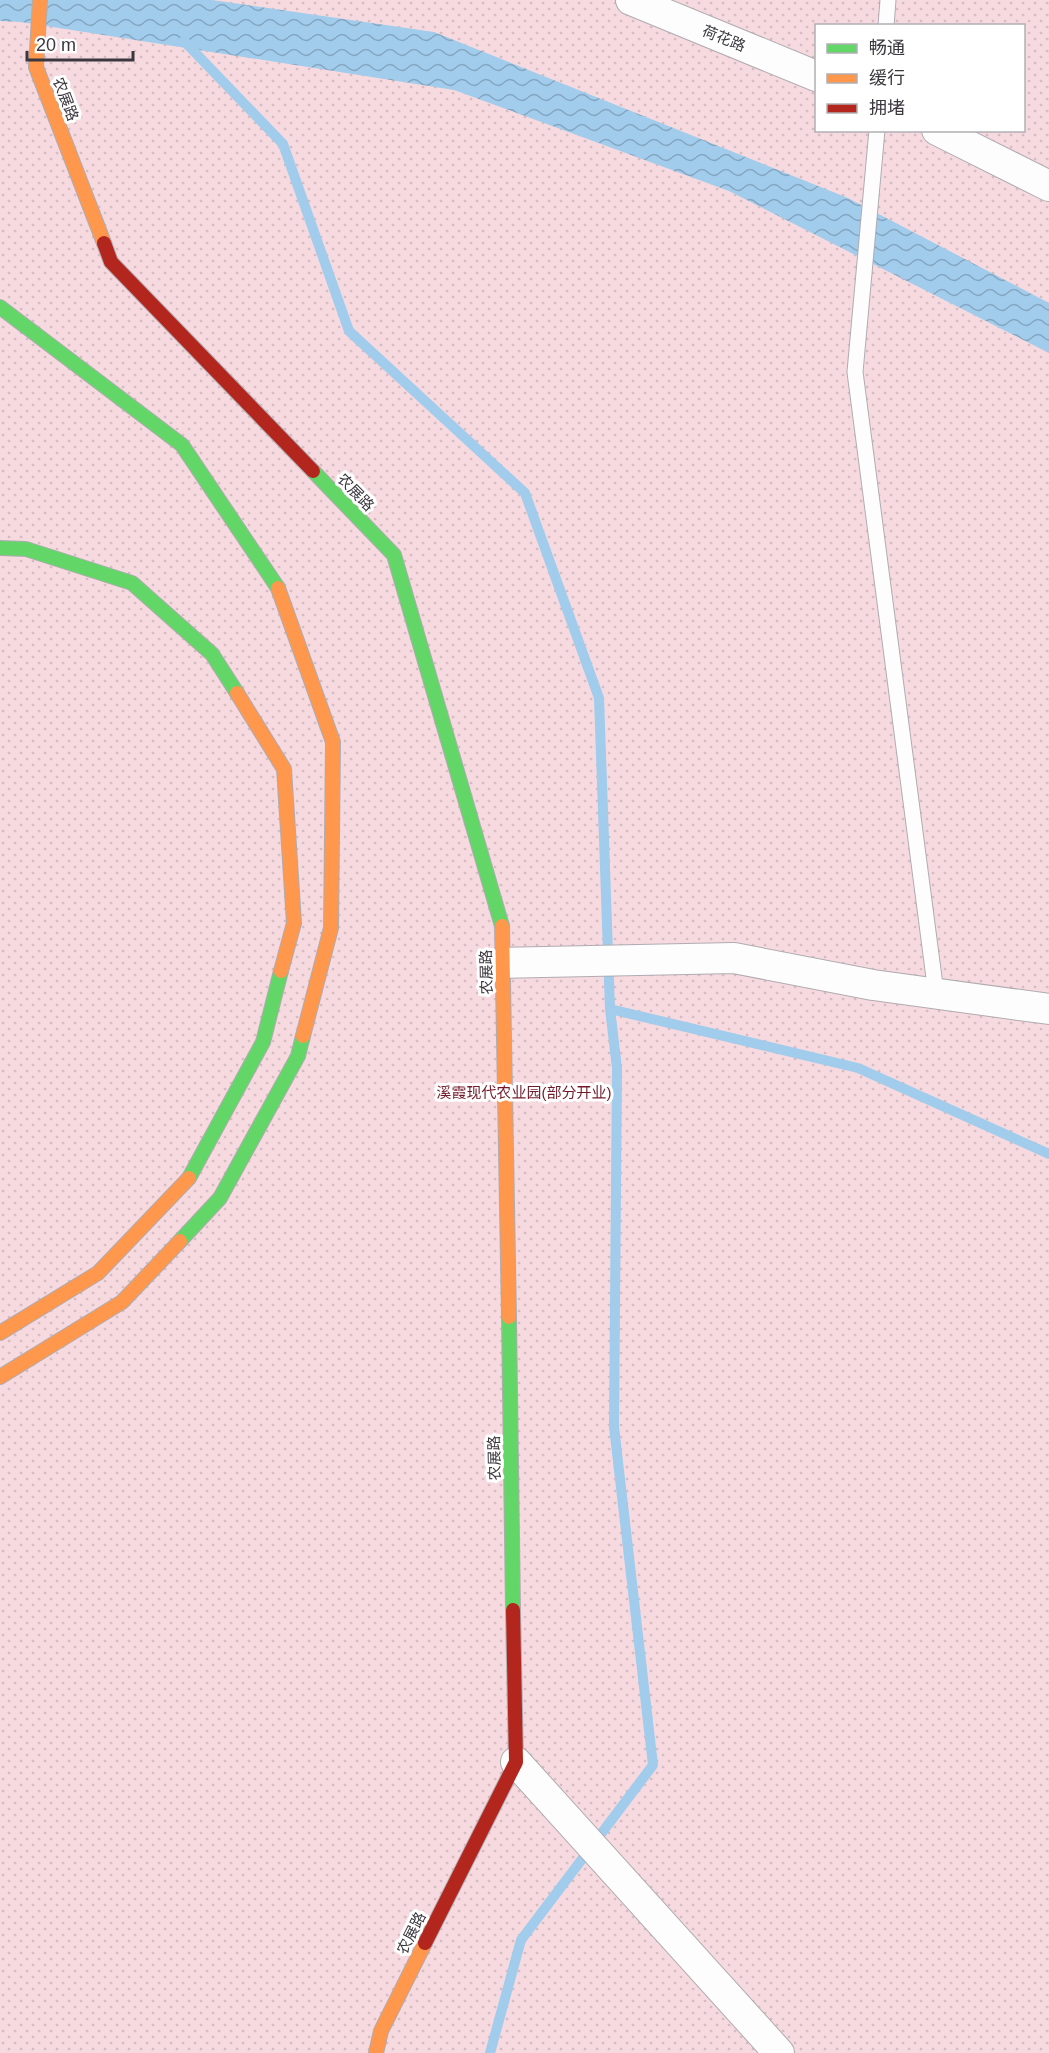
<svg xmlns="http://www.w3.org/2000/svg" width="1049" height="2053" font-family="Arial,'Noto Sans SC',sans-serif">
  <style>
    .garden { fill: url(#garden-dots); fill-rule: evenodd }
    .water { fill: url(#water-waves) }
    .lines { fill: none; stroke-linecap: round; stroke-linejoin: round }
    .stream { stroke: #a1ccec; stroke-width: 10 }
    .lane-casing { stroke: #b0acb2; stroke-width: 17 }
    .street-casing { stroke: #b0acb2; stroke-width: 32 }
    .fast-casing { stroke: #b0acb2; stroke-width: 16 }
    .slow-casing { stroke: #b0acb2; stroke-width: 16 }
    .jam-casing { stroke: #b0acb2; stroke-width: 16 }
    .lane { stroke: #fefdfe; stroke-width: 15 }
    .street { stroke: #fefdfe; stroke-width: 30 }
    .fast { stroke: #63d668; stroke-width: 14 }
    .slow { stroke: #ff974d; stroke-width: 14 }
    .jam { stroke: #b3261e; stroke-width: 14 }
    .labels { text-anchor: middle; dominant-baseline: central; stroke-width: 6; stroke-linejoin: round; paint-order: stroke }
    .street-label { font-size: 15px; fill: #3a373e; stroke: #fff }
    .park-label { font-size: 15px; fill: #701a29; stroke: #fff }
  </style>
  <defs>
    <pattern id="garden-dots" width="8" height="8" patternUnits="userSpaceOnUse" patternTransform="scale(1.5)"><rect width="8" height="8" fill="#f6dadf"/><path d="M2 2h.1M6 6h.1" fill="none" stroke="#d4bcc0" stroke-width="1.8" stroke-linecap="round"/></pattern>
    <pattern id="water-waves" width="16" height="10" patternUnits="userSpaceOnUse" patternTransform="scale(1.5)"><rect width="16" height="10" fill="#a1ccec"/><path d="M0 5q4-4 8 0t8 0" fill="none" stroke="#84a6c1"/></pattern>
  </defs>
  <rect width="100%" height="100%" fill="#f6f2fa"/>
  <path class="garden" d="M 0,0 L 1049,0 L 1049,2053 L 0,2053 ZM 816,26 L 1024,26 L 1024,130 L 816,130 Z"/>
  <path class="water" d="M 0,0 L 212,0 L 434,32 L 848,198 L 1049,303 L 1049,353 L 729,191 L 454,90 L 21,22 L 0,21 Z"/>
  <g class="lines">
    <path class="stream" d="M 184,41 L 283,144 L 349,331 L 525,493 L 599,698 L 610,1009 L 617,1068 L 614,1427 L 653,1765 L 521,1940 L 490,2053
      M 610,1009 L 858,1068 L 1049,1154"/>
    <g class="lane-casing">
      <path id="lane" d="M 886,26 L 888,0
        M 877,130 L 855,372 L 936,993"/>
    </g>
    <g class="street-casing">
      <path id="street" d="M 631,0 L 816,76
        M 937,130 L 1049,186
        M 502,963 L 734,958 L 873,985 L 1049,1009
        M 516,1762 L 779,2053"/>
    </g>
    <g class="fast-casing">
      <path id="fast" d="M 0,307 L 182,445 L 278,588
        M 313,471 L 394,555 L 502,926
        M 0,548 L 26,549 L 132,583 L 212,654 L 237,693
        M 189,1178 L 263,1042 L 281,971
        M 180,1241 L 220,1198 L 298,1056 L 303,1036
        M 509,1317 L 513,1610"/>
    </g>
    <g class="slow-casing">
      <path id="slow" d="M 40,0 L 36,67 L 104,243
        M 278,588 L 333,742 L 331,928 L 303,1036
        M 237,693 L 284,769 L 294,923 L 281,971
        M 502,926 L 509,1317
        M 0,1333 L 98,1273 L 189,1178
        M 0,1377 L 122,1302 L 180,1241
        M 376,2053 L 381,2031 L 425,1943"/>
    </g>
    <g class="jam-casing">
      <path id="jam" d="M 104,243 L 111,262 L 313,471
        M 425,1943 L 516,1762 L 513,1610"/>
    </g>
    <use href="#lane" class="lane"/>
    <use href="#street" class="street"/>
    <use href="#fast" class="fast"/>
    <use href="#slow" class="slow"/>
    <use href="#jam" class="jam"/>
  </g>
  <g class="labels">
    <g class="street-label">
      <text transform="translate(724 38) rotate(22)">荷花路</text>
      <text transform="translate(66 99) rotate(69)">农展路</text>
      <text transform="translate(356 492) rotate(46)">农展路</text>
      <text transform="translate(486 972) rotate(-91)">农展路</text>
      <text transform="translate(494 1458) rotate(-91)">农展路</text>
      <text transform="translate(411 1933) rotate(-63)">农展路</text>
    </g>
    <g class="park-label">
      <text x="524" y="1092">溪霞现代农业园(部分开业)</text>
    </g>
  </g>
  <rect x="815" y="24" width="210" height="108" fill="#ffffff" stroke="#b0afb2" stroke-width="1.5"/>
  <rect x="827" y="44" width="30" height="9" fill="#63d668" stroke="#b0afb2" stroke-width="1.5"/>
  <text x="869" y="54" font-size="18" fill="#3a373e">畅通</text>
  <rect x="827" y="74" width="30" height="9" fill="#ff974d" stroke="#b0afb2" stroke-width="1.5"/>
  <text x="869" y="84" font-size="18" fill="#3a373e">缓行</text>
  <rect x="827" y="104" width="30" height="9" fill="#b3261e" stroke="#b0afb2" stroke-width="1.5"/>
  <text x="869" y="114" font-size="18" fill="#3a373e">拥堵</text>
  <path d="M27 51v9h106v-9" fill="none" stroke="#3a373e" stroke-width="3"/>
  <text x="36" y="51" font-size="18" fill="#3a373e" stroke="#ffffff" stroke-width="4.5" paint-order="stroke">20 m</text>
</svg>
